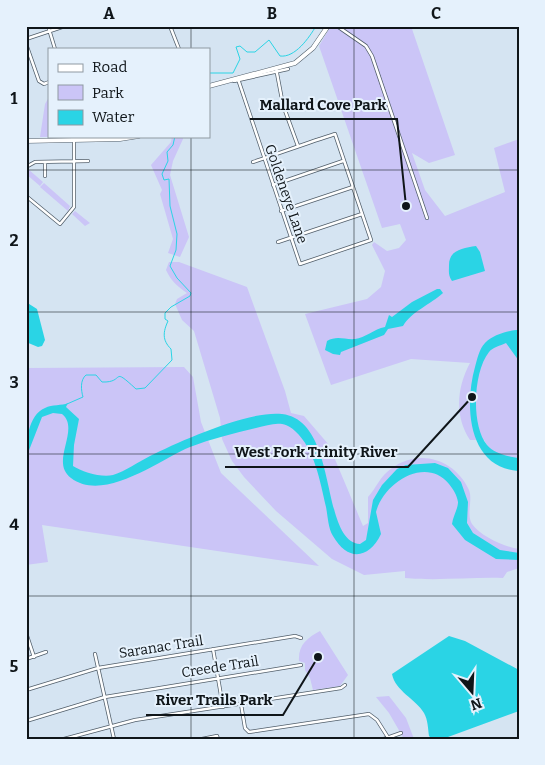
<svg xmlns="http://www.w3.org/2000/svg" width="545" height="765" font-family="Bitter,serif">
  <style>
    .green { fill: #cbc5f7 }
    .water { fill: #2ad4e5 }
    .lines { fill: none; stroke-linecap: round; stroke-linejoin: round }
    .stream { stroke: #2ad4e5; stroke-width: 1 }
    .minor-casing { stroke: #515e6a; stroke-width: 4 }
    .major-casing { stroke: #515e6a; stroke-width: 5 }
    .minor { stroke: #fff; stroke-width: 2.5 }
    .major { stroke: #fff; stroke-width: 4 }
    .grid { fill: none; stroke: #0f1519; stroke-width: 1; stroke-opacity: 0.55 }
    .labels { text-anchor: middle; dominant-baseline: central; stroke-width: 4; stroke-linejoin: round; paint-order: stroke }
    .street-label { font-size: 14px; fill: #0f1519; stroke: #e5f1fc }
    .leader { fill: none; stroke: #0f1519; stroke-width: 2 }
    .callout-dot { fill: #0f1519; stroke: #e5f1fc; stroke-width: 2 }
    .callout-label { font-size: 15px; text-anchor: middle; font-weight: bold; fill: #0f1519; stroke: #e5f1fc; stroke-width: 4; stroke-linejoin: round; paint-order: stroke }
    .neatline { fill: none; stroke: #0f1519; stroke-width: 2 }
    .grid-label { font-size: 16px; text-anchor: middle; font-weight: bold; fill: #0f1519 }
  </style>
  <rect width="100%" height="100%" fill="#d5e4f2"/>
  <path class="green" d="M 331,26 L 411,26 L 455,155 L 429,163 L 412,153 L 425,190 L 445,216 L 505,192 L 494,148 L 519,139 L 519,464 L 491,452 L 484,440 L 470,440 C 454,416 457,387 470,363 L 411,359 L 331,385 L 305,314 L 367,299 L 381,287 L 385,271 L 372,245 L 374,242 L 387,251 L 399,248 L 406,240 L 400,224 L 382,228 L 319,46 Z
    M 49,97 L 49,136 L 92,136 L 40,137 L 45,104 Z
    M 172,136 L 183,136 L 183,139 L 173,161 L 170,175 L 189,237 L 180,257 L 168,253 L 173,239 L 160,194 L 162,190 L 151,165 L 171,142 Z
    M 28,169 L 43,182 L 40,186 L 26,174 Z
    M 44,183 L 70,206 L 68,211 L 40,187 Z
    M 75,211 L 90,223 L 85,226 L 72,214 Z
    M 169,262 L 179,262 L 247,287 L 285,391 L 291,413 L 304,416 L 329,445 L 363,526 L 368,523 L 368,497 C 377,487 380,476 392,468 C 419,448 455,459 469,490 C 473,500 466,514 472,524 C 480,536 505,547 519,549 L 519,568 L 507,572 L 503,578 C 471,577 437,581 405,578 L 405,571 L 364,575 L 332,559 L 276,511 L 244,477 L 232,461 L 222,439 L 220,418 L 194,331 L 182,320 L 175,304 L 177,299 L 187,293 C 177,286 171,281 166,270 Z
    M 184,367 L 193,377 L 201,422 L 221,473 L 319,566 L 42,525 L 48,562 L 26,565 L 26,368 Z
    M 320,631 L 348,675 L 340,686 L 313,690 L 310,678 L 305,670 L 305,663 L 299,661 C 298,645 307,638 320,631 Z
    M 389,696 L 406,718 L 414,739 L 404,739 L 389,713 L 376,697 Z"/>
  <path class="water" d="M 476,246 L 480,252 L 485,271 L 452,281 C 448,275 449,272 449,265 C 449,250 463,248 476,246 Z
    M 437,289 L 440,289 L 443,293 C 431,304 411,312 403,326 L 388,329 L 384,335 L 341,352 L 340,355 L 333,354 L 325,350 L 327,341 C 337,335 345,340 355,339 C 365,338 374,329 385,327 L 389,315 L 392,317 L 412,302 Z
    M 26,302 L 37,309 L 45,340 L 42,346 L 38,347 L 26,342 Z
    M 516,330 L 519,330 L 519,361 L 506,343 C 500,346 493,347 489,352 C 473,372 471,426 487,445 C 493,453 509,457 519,458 L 518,471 C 468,467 464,406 475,367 C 477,360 479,349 485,343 C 492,335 507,331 516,330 Z
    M 68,403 L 66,407 L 79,419 L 74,445 L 73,466 C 82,472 102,478 113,475 C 126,471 138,462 150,456 C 180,441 250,410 282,414 C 340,421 319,541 360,544 L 366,540 L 373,500 L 382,485 L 397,469 L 406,465 L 435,463 L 448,468 L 461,482 L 468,502 L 467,523 L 473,533 L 500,550 L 519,553 L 519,560 L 496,559 L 465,540 L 452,524 C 453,516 458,509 458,502 C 457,495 453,489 449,484 C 426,456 384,482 376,512 L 381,534 C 369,559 348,562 333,536 C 328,528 328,517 326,507 C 320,482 315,449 295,431 C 282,419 271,425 256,428 C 234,433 211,439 190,447 C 159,460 104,503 71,478 C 49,462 81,429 62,414 L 53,413 L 42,417 L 26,458 C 26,442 28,415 45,408 C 52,404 62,406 68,403 Z
    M 449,636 L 465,641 L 519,670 L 519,711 L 448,737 L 432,739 L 429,736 C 428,729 428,720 424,713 C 416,699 395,691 392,674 Z"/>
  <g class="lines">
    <path class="stream" d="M 209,73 L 233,73 L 240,59 L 236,47 L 240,46 L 247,52 L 255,52 L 269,40 L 280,56 C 295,58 309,38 316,26
      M 67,404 L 83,397 C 81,390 80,380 86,375 L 96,375 L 102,382 C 126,383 110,365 136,389 L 145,388 L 172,360 L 171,349 C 162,340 163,332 168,321 L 165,319 L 165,313 L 171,307 L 190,296 L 191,293 L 177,278 L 170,266 L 176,250 L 177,234 L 170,206 L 169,179 L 164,180 L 162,174 L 168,161 L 167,152 L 173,145 L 175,136"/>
    <g class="minor-casing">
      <path id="minor" d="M 48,26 L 55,49
        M 170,26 L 179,49
        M 337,26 L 366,46 L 372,56 L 427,218
        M 26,39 L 65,26
        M 26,44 L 39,81 L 44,84 L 49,82
        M 276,68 L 283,105 L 298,146
        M 238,79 L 300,264 L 371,240 L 335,134 C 307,143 280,153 253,162
        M 234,81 L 288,69
        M 26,167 L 35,162 L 88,161
        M 45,176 L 45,162
        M 273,185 L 343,161
        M 26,196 L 60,224 L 74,207 L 74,136
        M 281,211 L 353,187
        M 278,242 L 362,214
        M 26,633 L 34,657
        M 213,649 L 223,707
        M 95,654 L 114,739
        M 26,659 L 46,652
        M 26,690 L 98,668 L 295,636 L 301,638
        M 241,704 L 245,728 L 249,732 L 369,714 L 377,720 L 389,739
        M 26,721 L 105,697 L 301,665
        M 64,739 L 135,720 L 341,688 L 345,685
        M 202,739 L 217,736 L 218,739
        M 384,739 L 401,733
        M 517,739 L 519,738"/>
    </g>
    <g class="major-casing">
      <path id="major" d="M 209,86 L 295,63 L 313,48 L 328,26
        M 26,141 L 120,139 L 139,136"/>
    </g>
    <use href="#minor" class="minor"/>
    <use href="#major" class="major"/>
  </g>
  <path class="grid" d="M 191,26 L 191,49M 354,26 L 354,739M 191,136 L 191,739M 26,170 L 519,170M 26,312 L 519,312M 26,454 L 519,454M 26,596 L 519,596"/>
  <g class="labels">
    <g class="street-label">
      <text transform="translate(286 194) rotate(71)">Goldeneye Lane</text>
      <text transform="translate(161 647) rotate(-9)">Saranac Trail</text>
      <text transform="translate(220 667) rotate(-9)">Creede Trail</text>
    </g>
  </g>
  <path class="leader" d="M406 206L397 119H250M472 397L408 467H225M318 657L283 715H146"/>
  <g class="callout-dot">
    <circle cx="406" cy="206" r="5"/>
    <circle cx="472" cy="397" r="5"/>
    <circle cx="318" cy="657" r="5"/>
  </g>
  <g class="callout-label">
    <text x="323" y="110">Mallard Cove Park</text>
    <text x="316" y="457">West Fork Trinity River</text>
    <text x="214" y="705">River Trails Park</text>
  </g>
  <rect width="545" height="765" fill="none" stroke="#e5f1fc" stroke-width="55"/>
  <rect x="48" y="48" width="162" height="90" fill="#e5f1fc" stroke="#8f99a1"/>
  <rect x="58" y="64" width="25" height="8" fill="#ffffff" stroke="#8f99a1"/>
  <text x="92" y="72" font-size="15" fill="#0f1519">Road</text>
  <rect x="58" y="85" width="25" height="15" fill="#cbc5f7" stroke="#8f99a1"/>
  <text x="92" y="98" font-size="15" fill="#0f1519">Park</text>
  <rect x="58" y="110" width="25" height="15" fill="#2ad4e5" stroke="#8f99a1"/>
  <text x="92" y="122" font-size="15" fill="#0f1519">Water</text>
  <g transform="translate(472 692) rotate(161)" stroke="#e5f1fc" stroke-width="4" paint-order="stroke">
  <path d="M0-4L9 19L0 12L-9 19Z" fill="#0f1519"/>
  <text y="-8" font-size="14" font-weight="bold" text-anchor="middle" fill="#0f1519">N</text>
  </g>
  <rect x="28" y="28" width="490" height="710" class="neatline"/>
  <g class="grid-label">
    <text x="109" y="19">A</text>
    <text x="272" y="19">B</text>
    <text x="436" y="19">C</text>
    <text x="14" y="104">1</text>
    <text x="14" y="246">2</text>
    <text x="14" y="388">3</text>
    <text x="14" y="530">4</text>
    <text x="14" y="672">5</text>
  </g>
</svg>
